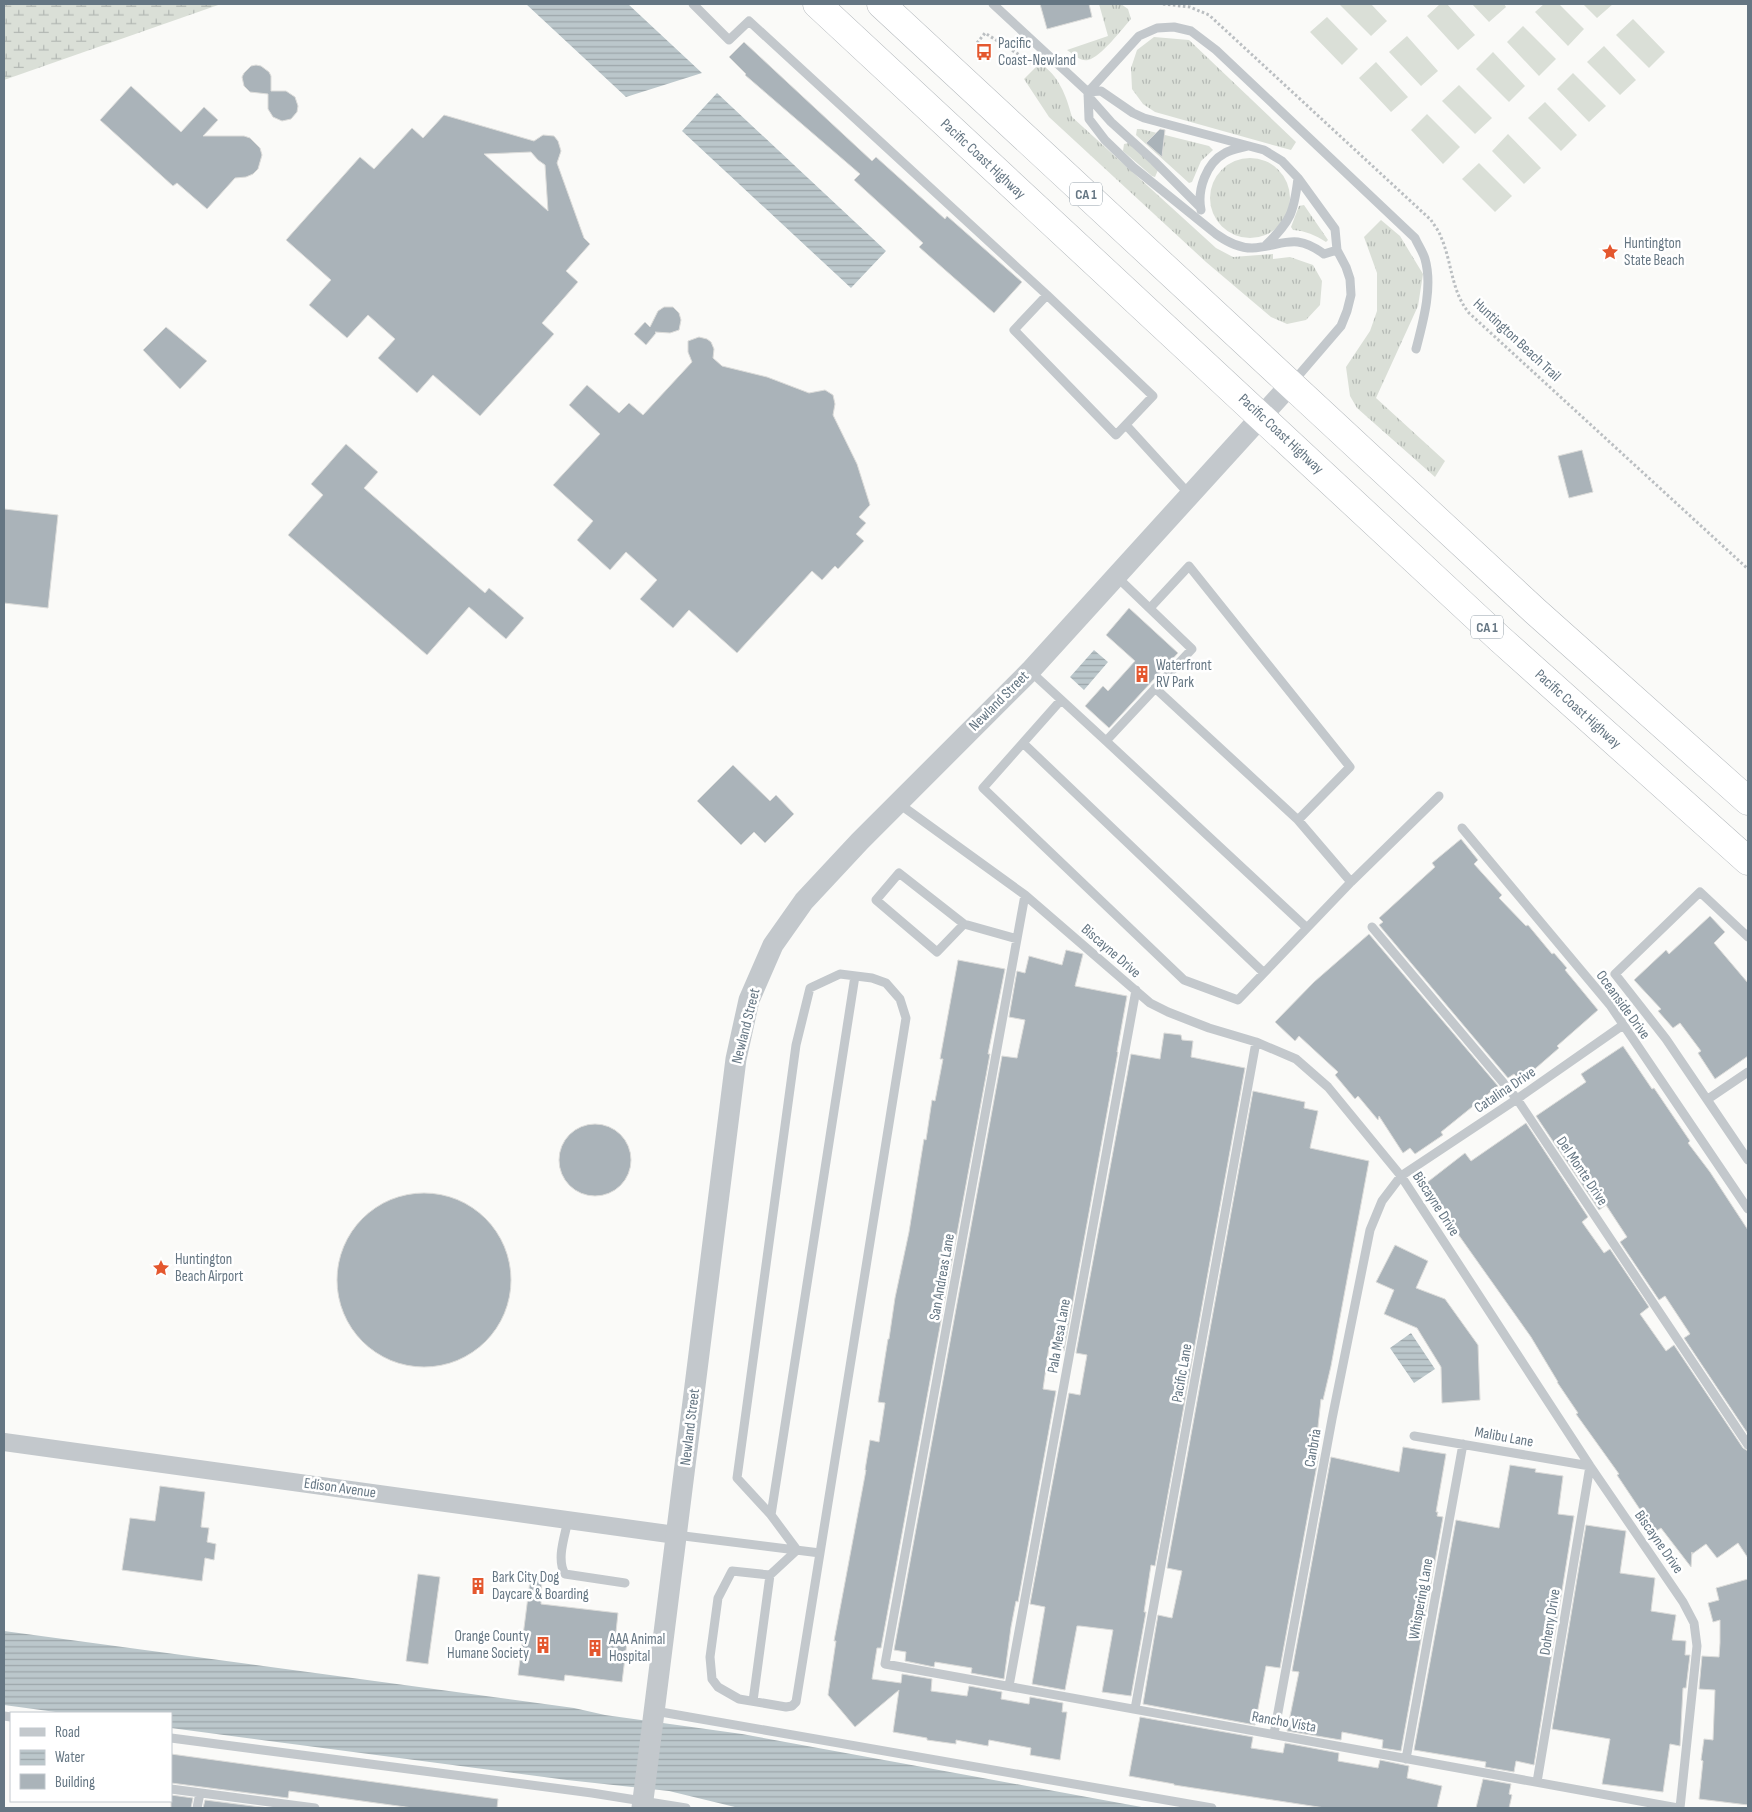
<svg xmlns="http://www.w3.org/2000/svg" width="1752" height="1812" font-family="'Sofia Sans Condensed',sans-serif">
  <style>
    .grass { fill: url(#grass-tufts) }
    .wetland { fill: url(#wetland-marsh) }
    .pitch { fill: #dadfd7 }
    .water { fill: url(#water-rules) }
    .building { fill: #aab3b9; stroke: #dcdcda; fill-rule: evenodd }
    .lines { fill: none; stroke-linecap: round; stroke-linejoin: round }
    .trunk-casing { stroke: #b4b9bd; stroke-width: 29 }
    .path { stroke: #bbbfc2; stroke-width: 3; stroke-dasharray: 2.5 2.5; stroke-linecap: butt }
    .service { stroke: #c3c8cc; stroke-width: 9 }
    .minor { stroke: #c3c8cc; stroke-width: 18 }
    .tertiary { stroke: #c3c8cc; stroke-width: 21 }
    .trunk { stroke: #fff; stroke-width: 28 }
    .labels { text-anchor: middle; dominant-baseline: central; stroke-width: 5; stroke-linejoin: round; paint-order: stroke }
    .shield { fill: #fff; stroke: #939fa8; stroke-width: 1 }
    .shield-label { font-size: 14px; font-weight: bold; fill: #657683 }
    .poi-label { font-size: 15px; fill: #657683; stroke: #fff; text-anchor: start }
    .street-label { font-size: 15px; fill: #657683; stroke: #fff }
  </style>
  <defs>
    <pattern id="grass-tufts" width="24" height="20" patternUnits="userSpaceOnUse" patternTransform="scale(1.25)"><rect width="24" height="20" fill="#dadfd7"/><path d="M3 7l-1-3M5 7V3M7 7l1-3M15 17l-1-3M17 17v-4M19 17l1-3" fill="none" stroke="#b4b9b4"/></pattern>
    <pattern id="wetland-marsh" width="20" height="14" patternUnits="userSpaceOnUse" patternTransform="scale(1.25)"><rect width="20" height="14" fill="#dadfd7"/><path d="M1 5h8M5 5V1M11 12h8M15 12V8" fill="none" stroke="#b4b9b4"/></pattern>
    <pattern id="water-rules" width="6" height="5" patternUnits="userSpaceOnUse" patternTransform="scale(1.25)"><rect width="6" height="5" fill="#bbc7cb"/><path d="M0 2.5h6" fill="none" stroke="#9ca6aa"/></pattern>
  </defs>
  <rect width="100%" height="100%" fill="#fafaf8"/>
  <path class="grass" d="M 1099,4 L 1121,4 L 1128,9 L 1131,19 C 1122,29 1101,57 1088,60 C 1081,62 1073,54 1067,50 L 1108,36 Z
    M 1154,37 L 1189,40 L 1296,142 L 1291,150 L 1155,112 L 1143,104 L 1132,89 L 1131,68 L 1137,50 Z
    M 1040,63 C 1059,76 1066,95 1072,117 L 1216,248 L 1233,257 L 1273,254 L 1273,259 L 1290,257 L 1313,265 L 1322,281 L 1320,305 L 1306,320 L 1287,324 L 1271,317 L 1206,262 L 1049,117 L 1024,79 Z
    M 1137,129 L 1141,129 L 1209,146 L 1213,150 L 1201,161 L 1192,182 L 1189,183 L 1136,135 Z
    M 1129,143 L 1158,170 L 1155,177 L 1152,176 L 1123,151 L 1124,144 Z
    M1210 198a40 40 0 1 1 80 0a40 40 0 1 1-80 0Z
    M 1304,205 L 1328,240 L 1326,242 C 1315,235 1306,231 1293,230 L 1291,227 L 1299,206 Z
    M 1381,220 L 1400,236 L 1423,274 L 1418,306 L 1376,398 L 1445,461 L 1435,477 L 1357,408 L 1350,396 L 1346,367 L 1370,331 L 1377,311 L 1377,273 L 1364,237 Z"/>
  <path class="wetland" d="M 4,4 L 221,4 L 4,80 Z"/>
  <path class="pitch" d="M 1339,4 L 1371,4 L 1387,21 L 1371,36 Z
    M 1440,4 L 1447,4 L 1475,35 L 1458,50 L 1427,16 Z
    M 1472,4 L 1504,4 L 1506,7 L 1489,22 Z
    M 1544,4 L 1559,4 L 1584,29 L 1568,46 L 1535,12 Z
    M 1583,4 L 1613,4 L 1597,18 Z
    M 1327,17 L 1358,49 L 1342,65 L 1310,32 Z
    M 1633,19 L 1665,52 L 1649,68 L 1616,35 Z
    M 1523,26 L 1556,59 L 1539,76 L 1507,42 Z
    M 1407,36 L 1438,71 L 1421,86 L 1389,52 Z
    M 1604,46 L 1636,80 L 1620,95 L 1587,62 Z
    M 1493,52 L 1525,86 L 1509,102 L 1476,69 Z
    M 1376,62 L 1408,97 L 1391,112 L 1359,78 Z
    M 1573,73 L 1606,106 L 1589,122 L 1557,89 Z
    M 1459,85 L 1492,118 L 1475,134 L 1442,101 Z
    M 1545,102 L 1577,135 L 1561,151 L 1528,118 Z
    M 1427,114 L 1460,147 L 1443,164 L 1411,130 Z
    M 1508,134 L 1541,168 L 1524,184 L 1492,151 Z
    M 1479,163 L 1512,196 L 1495,212 L 1462,179 Z"/>
  <path class="water" d="M 526,4 L 628,4 L 702,73 L 626,97 Z
    M 717,93 L 886,251 L 851,288 L 682,131 Z
    M 1094,650 L 1108,662 L 1084,690 L 1070,677 Z
    M 1411,1333 L 1435,1369 L 1414,1383 L 1390,1348 Z
    M 4,1631 L 574,1708 L 605,1715 L 742,1734 L 1147,1808 L 739,1808 L 669,1791 L 567,1780 L 171,1728 L 171,1713 L 63,1713 L 4,1705 Z"/>
  <path class="building" d="M 1040,4 L 1089,4 L 1092,17 L 1047,29 Z
    M 744,42 L 872,161 L 876,157 L 945,219 L 947,216 L 1022,282 L 994,313 L 919,247 L 923,243 L 854,180 L 860,174 L 745,75 L 746,74 L 729,57 Z
    M 256,65 L 261,66 L 269,72 L 271,76 L 271,91 L 286,91 L 295,97 L 298,106 L 297,112 L 291,119 L 282,121 L 273,117 L 268,109 L 268,94 L 250,92 L 244,86 L 242,77 L 244,73 L 251,66 Z
    M 131,86 L 181,132 L 204,107 L 218,120 L 203,136 L 244,136 L 250,138 L 260,148 L 262,155 L 258,169 L 253,174 L 246,177 L 235,178 L 207,209 L 177,183 L 173,186 L 100,120 Z
    M 444,115 L 534,141 L 543,135 L 554,136 L 558,141 L 561,151 L 557,163 L 584,238 L 590,244 L 566,271 L 578,282 L 542,323 L 554,334 L 480,416 L 433,375 L 417,393 L 378,358 L 395,339 L 368,315 L 347,338 L 309,305 L 331,280 L 286,240 L 360,157 L 374,169 L 412,128 L 423,138 ZM 531,152 L 538,160 L 545,165 L 548,211 L 484,154 Z
    M 1160,129 L 1165,130 L 1162,157 L 1146,143 Z
    M 664,307 L 673,307 L 679,313 L 681,320 L 679,330 L 670,333 L 655,332 L 656,333 L 646,345 L 634,334 L 645,322 L 650,327 L 658,311 Z
    M 166,327 L 207,361 L 180,389 L 143,350 Z
    M 699,337 L 707,339 L 711,342 L 714,349 L 713,358 L 722,366 L 767,377 L 809,393 L 825,390 L 833,395 L 835,404 L 833,415 L 857,464 L 870,505 L 859,517 L 866,523 L 856,534 L 864,541 L 838,569 L 835,566 L 822,580 L 812,571 L 737,653 L 689,610 L 673,628 L 640,599 L 657,580 L 626,552 L 610,570 L 577,540 L 593,521 L 553,485 L 600,434 L 569,405 L 587,385 L 619,413 L 629,403 L 643,415 L 692,362 L 688,352 L 688,341 Z
    M 346,444 L 378,472 L 364,488 L 485,593 L 489,588 L 524,618 L 506,639 L 469,607 L 427,655 L 288,535 L 323,495 L 311,484 Z
    M 1582,450 L 1593,492 L 1569,498 L 1558,456 Z
    M 4,509 L 58,515 L 48,608 L 4,603 Z
    M 1129,608 L 1178,653 L 1109,728 L 1085,706 L 1103,686 L 1108,691 L 1135,661 L 1106,635 Z
    M 733,765 L 770,801 L 776,795 L 794,814 L 765,843 L 754,832 L 741,845 L 697,801 Z
    M 1461,839 L 1478,860 L 1474,864 L 1502,895 L 1499,898 L 1526,926 L 1528,925 L 1552,954 L 1554,953 L 1567,968 L 1565,970 L 1598,1010 L 1557,1046 L 1559,1048 L 1521,1081 L 1514,1074 L 1508,1078 L 1379,925 L 1383,922 L 1379,918 L 1435,867 L 1432,863 Z
    M 1710,916 L 1725,932 L 1714,943 L 1748,983 L 1748,1056 L 1715,1079 L 1698,1053 L 1701,1051 L 1680,1023 L 1673,1028 L 1658,1011 L 1661,1009 L 1634,980 L 1666,950 L 1669,954 Z
    M 1369,934 L 1498,1086 L 1441,1132 L 1443,1135 L 1415,1154 L 1410,1148 L 1403,1153 L 1379,1116 L 1378,1120 L 1358,1096 L 1355,1099 L 1335,1075 L 1338,1072 L 1299,1036 L 1295,1041 L 1275,1022 L 1314,982 Z
    M 1066,950 L 1083,954 L 1075,986 L 1127,996 L 1117,1052 L 1118,1052 L 1064,1351 L 1049,1347 L 1043,1389 L 1056,1391 L 1018,1602 L 1016,1601 L 1011,1627 L 1004,1679 L 971,1673 L 972,1668 L 935,1662 L 934,1667 L 905,1661 L 906,1652 L 894,1650 L 1002,1056 L 1017,1058 L 1025,1020 L 1009,1017 L 1017,971 L 1025,973 L 1029,956 L 1062,965 Z
    M 958,960 L 1005,969 L 988,1054 L 990,1054 L 881,1648 L 877,1648 L 872,1679 L 901,1683 L 902,1674 L 932,1679 L 931,1691 L 967,1696 L 969,1686 L 1002,1692 L 1001,1699 L 1029,1704 L 1030,1697 L 1063,1703 L 1062,1712 L 1067,1712 L 1060,1760 L 1030,1755 L 1031,1748 L 989,1740 L 988,1746 L 956,1740 L 956,1744 L 927,1740 L 927,1738 L 893,1732 L 899,1690 L 855,1727 L 828,1695 L 836,1641 L 834,1641 L 866,1470 L 865,1470 L 870,1440 L 879,1442 L 885,1403 L 878,1402 L 888,1339 L 889,1339 L 895,1298 L 909,1232 L 924,1139 L 926,1140 L 932,1100 L 935,1101 L 943,1059 L 940,1059 Z
    M 1164,1033 L 1181,1035 L 1182,1040 L 1193,1041 L 1191,1057 L 1245,1068 L 1155,1566 L 1151,1565 L 1144,1612 L 1146,1612 L 1131,1696 L 1102,1692 L 1113,1630 L 1080,1626 L 1077,1626 L 1065,1690 L 1032,1684 L 1045,1607 L 1030,1604 L 1069,1393 L 1080,1395 L 1087,1355 L 1076,1353 L 1131,1054 L 1160,1059 Z
    M 1623,1046 L 1652,1089 L 1654,1088 L 1690,1141 L 1688,1143 L 1710,1172 L 1748,1230 L 1748,1434 L 1684,1338 L 1690,1334 L 1665,1296 L 1659,1300 L 1620,1242 L 1627,1237 L 1606,1205 L 1599,1210 L 1536,1116 L 1586,1082 L 1581,1074 Z
    M 1253,1091 L 1305,1102 L 1304,1108 L 1318,1111 L 1310,1148 L 1369,1161 L 1331,1366 L 1323,1400 L 1321,1399 L 1315,1454 L 1319,1454 L 1280,1668 L 1266,1666 L 1255,1725 L 1143,1704 L 1158,1615 L 1172,1618 L 1182,1571 L 1167,1568 Z
    M 1526,1123 L 1588,1217 L 1582,1222 L 1604,1253 L 1610,1249 L 1649,1307 L 1640,1314 L 1666,1351 L 1674,1345 L 1743,1448 L 1748,1451 L 1748,1558 L 1738,1543 L 1717,1558 L 1706,1544 L 1692,1554 L 1692,1552 L 1691,1567 L 1661,1528 L 1655,1532 L 1617,1475 L 1619,1474 L 1576,1414 L 1578,1413 L 1557,1382 L 1558,1382 L 1531,1337 L 1448,1220 L 1451,1217 L 1425,1184 L 1465,1153 L 1471,1161 Z
    M559 1160a36 36 0 1 1 72 0a36 36 0 1 1-72 0Z
    M337 1280a87 87 0 1 1 174 0a87 87 0 1 1-174 0Z
    M 1395,1245 L 1428,1261 L 1416,1288 L 1445,1299 L 1478,1345 L 1480,1400 L 1442,1403 L 1441,1367 L 1417,1328 L 1384,1314 L 1394,1290 L 1376,1282 Z
    M 1403,1447 L 1446,1454 L 1436,1512 L 1438,1512 L 1437,1516 L 1443,1517 L 1401,1751 L 1382,1748 L 1383,1740 L 1342,1732 L 1341,1740 L 1287,1731 L 1299,1672 L 1292,1671 L 1331,1457 L 1399,1472 Z
    M 1510,1465 L 1536,1469 L 1535,1472 L 1563,1476 L 1558,1514 L 1574,1516 L 1534,1765 L 1516,1761 L 1514,1772 L 1485,1767 L 1486,1762 L 1414,1750 L 1456,1520 L 1499,1528 Z
    M 160,1486 L 205,1492 L 201,1527 L 209,1528 L 207,1542 L 216,1544 L 214,1560 L 205,1558 L 202,1581 L 122,1570 L 130,1518 L 155,1521 Z
    M 1586,1525 L 1626,1531 L 1620,1573 L 1655,1578 L 1651,1611 L 1676,1615 L 1672,1640 L 1686,1641 L 1685,1655 L 1690,1655 L 1686,1688 L 1683,1688 L 1680,1746 L 1670,1744 L 1663,1792 L 1602,1784 L 1610,1739 L 1552,1729 Z
    M 531,1573 L 542,1573 L 541,1604 L 618,1613 L 616,1632 L 628,1634 L 622,1682 L 565,1675 L 564,1681 L 518,1675 Z
    M 418,1574 L 440,1577 L 428,1664 L 406,1661 Z
    M 1748,1579 L 1748,1805 L 1699,1799 L 1703,1761 L 1701,1760 L 1704,1739 L 1713,1740 L 1715,1690 L 1699,1689 L 1702,1656 L 1719,1657 L 1720,1643 L 1720,1620 L 1713,1622 L 1708,1603 L 1719,1600 L 1716,1588 Z
    M 1140,1717 L 1253,1737 L 1251,1748 L 1283,1753 L 1285,1743 L 1339,1753 L 1338,1761 L 1378,1768 L 1380,1760 L 1409,1766 L 1407,1778 L 1442,1786 L 1437,1808 L 1325,1808 L 1174,1785 L 1174,1784 L 1129,1776 Z
    M 171,1754 L 498,1799 L 497,1808 L 413,1808 L 289,1791 L 288,1798 L 171,1783 Z
    M 1483,1779 L 1511,1784 L 1509,1794 L 1512,1795 L 1509,1808 L 1476,1808 Z
    M 171,1795 L 193,1798 L 191,1808 L 171,1808 Z
    M 205,1800 L 269,1808 L 203,1808 Z"/>
  <g class="lines">
    <g class="trunk-casing">
      <path id="trunk" d="M 817,4 L 1500,639 L 1748,861
        M 881,4 L 1535,611 L 1748,801"/>
    </g>
    <path class="path" d="M 1163,4 L 1190,7 L 1209,15 L 1431,220 C 1434,225 1439,231 1441,237 C 1452,262 1451,291 1469,313 L 1748,569
      M 977,43 L 985,33 L 1032,63 L 1035,62"/>
    <path class="service" d="M 693,4 L 729,40 L 749,21 L 1047,295
      M 993,4 L 1088,92 L 1089,119 L 1105,140 L 1133,167 L 1216,234 C 1227,242 1238,248 1252,248 C 1284,246 1294,232 1324,254 L 1337,250
      M 1088,92 L 1139,36 L 1157,28 L 1174,27 L 1191,31 L 1216,50 L 1415,238 C 1418,245 1423,252 1425,259 C 1433,287 1423,322 1416,349
      M 1088,92 L 1101,91 L 1133,113 L 1144,118 L 1264,150 L 1282,161 L 1298,178 L 1335,229 L 1337,250 L 1346,267 L 1350,279 L 1351,295 L 1347,311 L 1341,326 L 1292,383
      M 1088,96 L 1111,122 L 1154,161 L 1200,207
      M 1201,210 C 1197,190 1206,163 1225,153 C 1232,149 1241,148 1248,146
      M 1266,245 C 1291,221 1294,212 1298,178
      M 1047,295 L 1153,396 L 1116,435 L 1014,330 Z
      M 1126,425 L 1189,494
      M 1030,671 L 1106,741 L 1192,649 L 1116,576
      M 1155,688 L 1298,820
      M 1061,700 L 983,788 L 1184,980 L 1238,1000 L 1351,882 L 1298,820 L 1350,767 L 1189,566 L 1150,608
      M 1106,741 L 1307,928
      M 1023,743 L 1264,973
      M 898,803 L 1025,895 L 1150,1003 L 1168,1012 L 1209,1028 L 1256,1042 L 1296,1059 L 1328,1087 L 1401,1176 L 1590,1466 L 1683,1602 L 1694,1623 L 1697,1646 L 1680,1808
      M 1462,828 L 1610,1005 L 1748,1209
      M 1351,882 L 1439,796
      M 1025,895 L 885,1664 L 1678,1808
      M 964,924 L 937,952 L 876,900 L 899,873 L 964,924 L 1017,939
      M 1372,927 L 1517,1099 L 1748,1445
      M 1748,937 L 1700,892 L 1615,974 L 1666,1039 L 1748,1160
      M 1708,1099 L 1748,1072
      M 1414,1436 L 1590,1466 L 1537,1782
      M 771,1515 L 855,976
      M 568,1520 C 565,1536 556,1559 565,1574 L 625,1583
      M 676,1535 L 820,1553 L 906,1018 L 900,999 L 886,983 L 872,978 L 840,974 L 810,988 L 796,1045 L 737,1478 L 771,1515 L 797,1550 L 770,1575 L 732,1571 L 718,1598 L 710,1657 L 712,1679 L 718,1687 L 739,1699 L 786,1707 L 792,1706 L 796,1702 L 820,1553
      M 1009,1686 L 1136,990
      M 753,1701 L 770,1575
      M 1135,1709 L 1256,1042
      M 655,1711 L 1212,1808
      M 4,1716 L 11,1717
      M 1274,1734 L 1332,1419 L 1370,1230 L 1382,1201 L 1401,1176 L 1517,1099 L 1623,1025
      M 171,1738 L 592,1793 L 686,1808
      M 1406,1759 L 1463,1444
      M 171,1789 L 315,1808
      M 197,1808 L 200,1793"/>
    <path class="minor" d="M 4,1442 L 676,1535"/>
    <path class="tertiary" d="M 642,1808 L 736,1059 L 749,1000 L 773,945 L 804,901 L 860,841 L 1030,671 L 1290,385"/>
    <use href="#trunk" class="trunk"/>
  </g>
  <defs>
    <g id="bus-bare" transform="scale(1.35)"><path d="M-5-6H5V4H4V6H2V4H-2V6H-4V4H-5ZM-3.5-4V0h7V-4ZM-3.5 1.2v1.5H-2V1.2ZM2 1.2v1.5H3.5V1.2Z" fill="#e4572e" stroke="#fff" stroke-width="2.5" paint-order="stroke"/></g>
    <g id="sight-bare" transform="scale(1.35)"><path d="M0-6L1.8-2.2L6-1.7L2.9 1.2L3.7 5.4L0 3.3L-3.7 5.4L-2.9 1.2L-6-1.7L-1.8-2.2Z" fill="#e4572e" stroke="#fff" stroke-width="2.5" paint-order="stroke"/></g>
    <g id="building-bare" transform="scale(1.35)"><path d="M-4-6H4V6H1V3H-1V6H-4ZM-2.5-4.3h1.7v1.8h-1.7ZM.8-4.3h1.7v1.8H.8ZM-2.5-1h1.7V.8h-1.7ZM.8-1h1.7V.8H.8Z" fill="#e4572e" stroke="#fff" stroke-width="2.5" paint-order="stroke"/></g>
  </defs>
  <g fill-rule="evenodd">
    <use href="#bus-bare" x="984" y="52"/>
    <use href="#sight-bare" x="1610" y="252"/>
    <use href="#building-bare" x="1142" y="674"/>
    <use href="#sight-bare" x="161" y="1268"/>
    <use href="#building-bare" x="478" y="1586"/>
    <use href="#building-bare" x="543" y="1645"/>
    <use href="#building-bare" x="595" y="1648"/>
  </g>
  <g class="labels">
    <g class="shield">
      <rect x="1070" y="182.5" width="32" height="23" rx="4"/>
      <rect x="1471" y="615.5" width="32" height="23" rx="4"/>
    </g>
    <g class="shield-label">
      <text x="1086" y="194">CA 1</text>
      <text x="1487" y="627">CA 1</text>
    </g>
    <g class="poi-label">
      <text x="998" y="43">Pacific<tspan x="998" dy="17">Coast-Newland</tspan></text>
      <text x="1624" y="243">Huntington<tspan x="1624" dy="17">State Beach</tspan></text>
      <text x="1156" y="665">Waterfront<tspan x="1156" dy="17">RV Park</tspan></text>
      <text x="175" y="1259">Huntington<tspan x="175" dy="17">Beach Airport</tspan></text>
      <text x="492" y="1577">Bark City Dog<tspan x="492" dy="17">Daycare &amp; Boarding</tspan></text>
      <text x="529" y="1636" text-anchor="end">Orange County<tspan x="529" dy="17">Humane Society</tspan></text>
      <text x="609" y="1639">AAA Animal<tspan x="609" dy="17">Hospital</tspan></text>
    </g>
    <g class="street-label">
      <text transform="translate(983 159) rotate(43)">Pacific Coast Highway</text>
      <text transform="translate(1517 340) rotate(43)">Huntington Beach Trail</text>
      <text transform="translate(1281 434) rotate(43)">Pacific Coast Highway</text>
      <text transform="translate(999 701) rotate(-45)">Newland Street</text>
      <text transform="translate(1578 709) rotate(42)">Pacific Coast Highway</text>
      <text transform="translate(1111 951) rotate(41)">Biscayne Drive</text>
      <text transform="translate(1623 1005) rotate(54)">Oceanside Drive</text>
      <text transform="translate(746 1026) rotate(-76)">Newland Street</text>
      <text transform="translate(1505 1090) rotate(-34)">Catalina Drive</text>
      <text transform="translate(1582 1171) rotate(56)">Del Monte Drive</text>
      <text transform="translate(1436 1204) rotate(57)">Biscayne Drive</text>
      <text transform="translate(942 1277) rotate(-80)">San Andreas Lane</text>
      <text transform="translate(1059 1336) rotate(-80)">Pala Mesa Lane</text>
      <text transform="translate(1182 1373) rotate(-80)">Pacific Lane</text>
      <text transform="translate(690 1427) rotate(-83)">Newland Street</text>
      <text transform="translate(1504 1437) rotate(10)">Malibu Lane</text>
      <text transform="translate(1313 1448) rotate(-80)">Canbria</text>
      <text transform="translate(340 1488) rotate(8)">Edison Avenue</text>
      <text transform="translate(1659 1542) rotate(55)">Biscayne Drive</text>
      <text transform="translate(1421 1599) rotate(-80)">Whispering Lane</text>
      <text transform="translate(1550 1622) rotate(-81)">Doheny Drive</text>
      <text transform="translate(1284 1722) rotate(10)">Rancho Vista</text>
    </g>
  </g>
  <rect width="1752" height="1812" fill="none" stroke="#657683" stroke-width="10"/>
  <rect x="10" y="1712" width="162" height="90" fill="#ffffff" stroke="#c1c8cd"/>
  <rect x="20" y="1728" width="25" height="8" fill="#c3c8cc" stroke="#c1c8cd"/>
  <text x="55" y="1737" font-size="15" fill="#657683">Road</text>
  <rect x="20" y="1750" width="25" height="15" fill="url(#water-rules)" stroke="#c1c8cd"/>
  <text x="55" y="1762" font-size="15" fill="#657683">Water</text>
  <rect x="20" y="1774" width="25" height="15" fill="#aab3b9" stroke="#c1c8cd"/>
  <text x="55" y="1787" font-size="15" fill="#657683">Building</text>
</svg>
